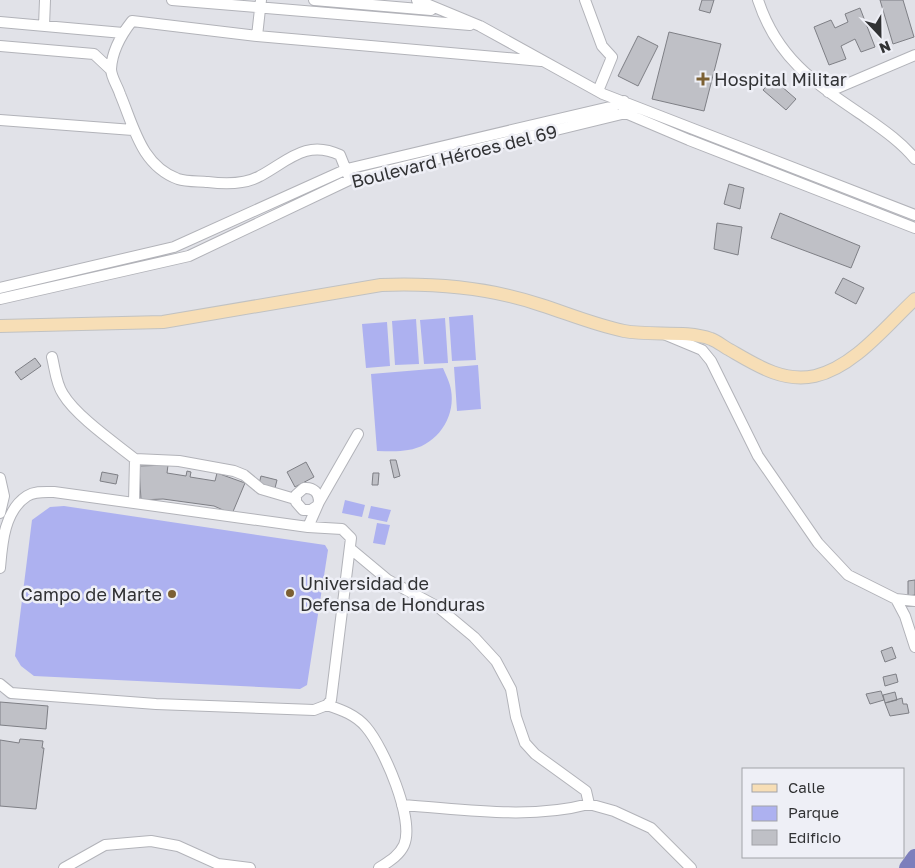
<svg xmlns="http://www.w3.org/2000/svg" width="915" height="868" font-family="'Golos Text',sans-serif">
  <style>
    .green { fill: #adb1f0 }
    .lines { fill: none; stroke-linecap: round; stroke-linejoin: round }
    .river { stroke: #7d7fbc; stroke-width: 16 }
    .building { fill: #bfc0c6; stroke: #7e7f85 }
    .minor-casing { stroke: #b2b3b9; stroke-width: 12 }
    .major-casing { stroke: #c1c2c2; stroke-width: 14 }
    .minor { stroke: #fff; stroke-width: 10 }
    .major { stroke: #f7deb6; stroke-width: 12 }
    .poi-dot { fill: #7c6033; stroke: #eeeff6; stroke-width: 2 }
    .labels { text-anchor: middle; dominant-baseline: central; stroke-width: 5; stroke-linejoin: round; paint-order: stroke }
    .poi-label { font-size: 18px; fill: #313234; stroke: #eeeff6; text-anchor: start }
    .street-label { font-size: 18px; fill: #313234; stroke: #eeeff6 }
  </style>
  <rect width="100%" height="100%" fill="#e1e2e8"/>
  <path class="green" d="M 473,315 L 476,360 L 452,361 L 449,317 Z
    M 445,318 L 448,363 L 424,364 L 420,320 Z
    M 416,319 L 419,364 L 395,365 L 392,321 Z
    M 387,322 L 390,366 L 366,368 L 362,324 Z
    M 478,365 L 481,409 L 457,411 L 454,367 Z
    M 443,368 C 446,375 450,383 451,390 C 456,418 436,446 408,450 C 398,452 387,451 377,451 L 371,374 Z
    M 345,500 L 365,505 L 362,517 L 342,513 Z
    M 64,506 L 325,545 L 328,550 L 307,685 L 300,689 L 34,676 L 21,666 L 15,656 L 32,520 L 50,507 Z
    M 371,506 L 391,510 L 387,522 L 368,518 Z
    M 377,523 L 390,525 L 385,545 L 373,543 Z"/>
  <g class="lines">
    <path class="river" d="M 907,868 L 915,857"/>
  </g>
  <path class="building" d="M 702,0 L 714,0 L 710,13 L 699,10 Z
    M 880,0 L 903,0 L 914,37 L 893,44 Z
    M 860,8 L 875,47 L 861,52 L 855,39 L 841,46 L 846,59 L 829,65 L 814,27 L 831,20 L 835,28 L 848,22 L 845,14 Z
    M 669,32 L 721,44 L 704,111 L 652,99 Z
    M 638,36 L 658,46 L 638,86 L 618,76 Z
    M 773,79 L 796,99 L 786,110 L 763,90 Z
    M 729,184 L 744,188 L 740,209 L 724,204 Z
    M 780,213 L 860,246 L 851,268 L 771,238 Z
    M 717,223 L 742,227 L 738,255 L 714,249 Z
    M 843,278 L 864,288 L 856,304 L 835,293 Z
    M 35,358 L 41,366 L 21,380 L 15,372 Z
    M 390,460 L 396,460 L 400,476 L 394,478 Z
    M 306,462 L 314,477 L 295,487 L 287,472 Z
    M 168,465 L 167,473 L 186,476 L 187,471 L 191,472 L 190,477 L 215,481 L 217,473 L 245,483 L 232,514 L 214,506 L 163,499 L 141,500 L 139,466 Z
    M 102,472 L 118,475 L 116,484 L 100,481 Z
    M 373,473 L 379,473 L 378,485 L 372,485 Z
    M 261,476 L 277,480 L 275,488 L 259,484 Z
    M 915,580 L 915,595 L 908,596 L 908,581 Z
    M 892,647 L 896,658 L 885,662 L 881,651 Z
    M 896,674 L 898,682 L 885,686 L 883,677 Z
    M 881,691 L 884,700 L 870,704 L 866,694 Z
    M 895,692 L 897,700 L 885,703 L 883,695 Z
    M 902,698 L 903,704 L 907,704 L 909,713 L 890,716 L 885,703 Z
    M 0,702 L 48,706 L 46,729 L 0,725 Z
    M 20,739 L 43,741 L 42,748 L 44,748 L 36,809 L 0,806 L 0,740 L 19,743 Z"/>
  <g class="lines">
    <g class="minor-casing">
      <path id="minor" d="M 172,0 L 470,25
        M 261,0 L 257,36 L 541,61
        M 314,0 L 431,10
        M 417,0 L 480,26 L 603,94 L 915,215
        M 585,0 L 602,46 L 612,57 L 598,91
        M 758,0 C 778,61 818,85 868,119 C 885,131 902,143 915,159
        M 0,22 L 123,33
        M 44,26 L 45,0
        M 257,36 L 132,21 C 121,35 112,51 111,69 C 111,77 118,87 120,94 C 134,127 141,165 178,179 C 187,182 199,181 208,182 C 224,184 246,184 260,176 C 288,161 306,139 340,155 L 348,175
        M 0,46 L 94,54 L 111,70
        M 828,92 L 915,55
        M 623,112 L 689,140 L 915,228
        M 0,120 L 133,130
        M 0,288 L 174,247 L 347,169 L 614,106 L 624,101
        M 0,299 L 189,256 L 349,180 L 626,113 L 637,108
        M 666,335 L 702,350 L 711,361 L 758,456 L 818,543 L 848,575 L 896,599 L 905,616 L 915,647
        M 52,357 C 55,369 56,384 63,394 C 76,416 115,443 135,459 L 134,502
        M 135,459 L 179,461 L 234,471 L 244,475 L 261,489 L 295,499
        M 0,478 L 4,496 L 0,513
        M 317,506 L 311,510 L 303,510 L 296,502 L 296,495 L 304,488 C 314,487 319,493 319,502
        M 308,527 L 319,502 L 358,434
        M 352,550 L 388,580 L 438,607 L 474,637 L 496,661 L 511,689 L 516,717 L 525,743 L 535,754 L 586,791 L 589,804 L 614,811 L 651,828 L 691,868
        M 0,568 C 2,544 4,511 27,496 C 35,491 45,492 54,492 L 308,527 L 342,529 L 351,538 L 331,700 L 327,705 L 314,710 L 156,704 L 11,693 L 0,684
        M 896,599 L 915,601
        M 327,705 C 342,710 356,715 366,727 C 384,748 415,820 404,845 C 399,856 388,862 379,868
        M 402,805 C 464,809 529,820 589,804
        M 64,868 L 105,845 L 151,841 L 178,846 L 218,864 L 250,868"/>
    </g>
    <g class="major-casing">
      <path id="major" d="M 0,326 L 163,322 L 381,285 C 434,283 491,288 541,305 C 569,314 595,325 624,331 C 651,336 686,330 711,339 C 717,341 724,347 730,350 C 756,365 783,383 815,376 C 854,367 886,326 915,299"/>
    </g>
    <use href="#minor" class="minor"/>
    <use href="#major" class="major"/>
  </g>
  <g class="poi-dot">
    <path d="M700.5 71.5h5v5h5v5h-5v5h-5v-5h-5v-5h5z"/>
    <circle cx="290" cy="593" r="5"/>
    <circle cx="172" cy="594" r="5"/>
  </g>
  <g class="labels">
    <g class="poi-label">
      <text x="714" y="79">Hospital Militar</text>
      <text x="300" y="583">Universidad de<tspan x="300" dy="21">Defensa de Honduras</tspan></text>
      <text x="162" y="594" text-anchor="end">Campo de Marte</text>
    </g>
    <g class="street-label">
      <text transform="translate(454 156) rotate(-14)">Boulevard Héroes del 69</text>
    </g>
  </g>
  <rect x="742" y="768" width="162" height="90" fill="#eeeff6" stroke="#a2a3a8"/>
  <rect x="752" y="784" width="25" height="8" fill="#f7deb6" stroke="#a2a3a8"/>
  <text x="788" y="793" font-size="15" fill="#313234">Calle</text>
  <rect x="752" y="806" width="25" height="15" fill="#adb1f0" stroke="#a2a3a8"/>
  <text x="788" y="818" font-size="15" fill="#313234">Parque</text>
  <rect x="752" y="830" width="25" height="15" fill="#bfc0c6" stroke="#a2a3a8"/>
  <text x="788" y="843" font-size="15" fill="#313234">Edificio</text>
  <g transform="translate(880 35) rotate(158)" stroke="#eeeff6" stroke-width="4" paint-order="stroke">
  <path d="M0-4L9 19L0 12L-9 19Z" fill="#313234"/>
  <text y="-8" font-size="14" font-weight="bold" text-anchor="middle" fill="#313234">N</text>
  </g>
</svg>
